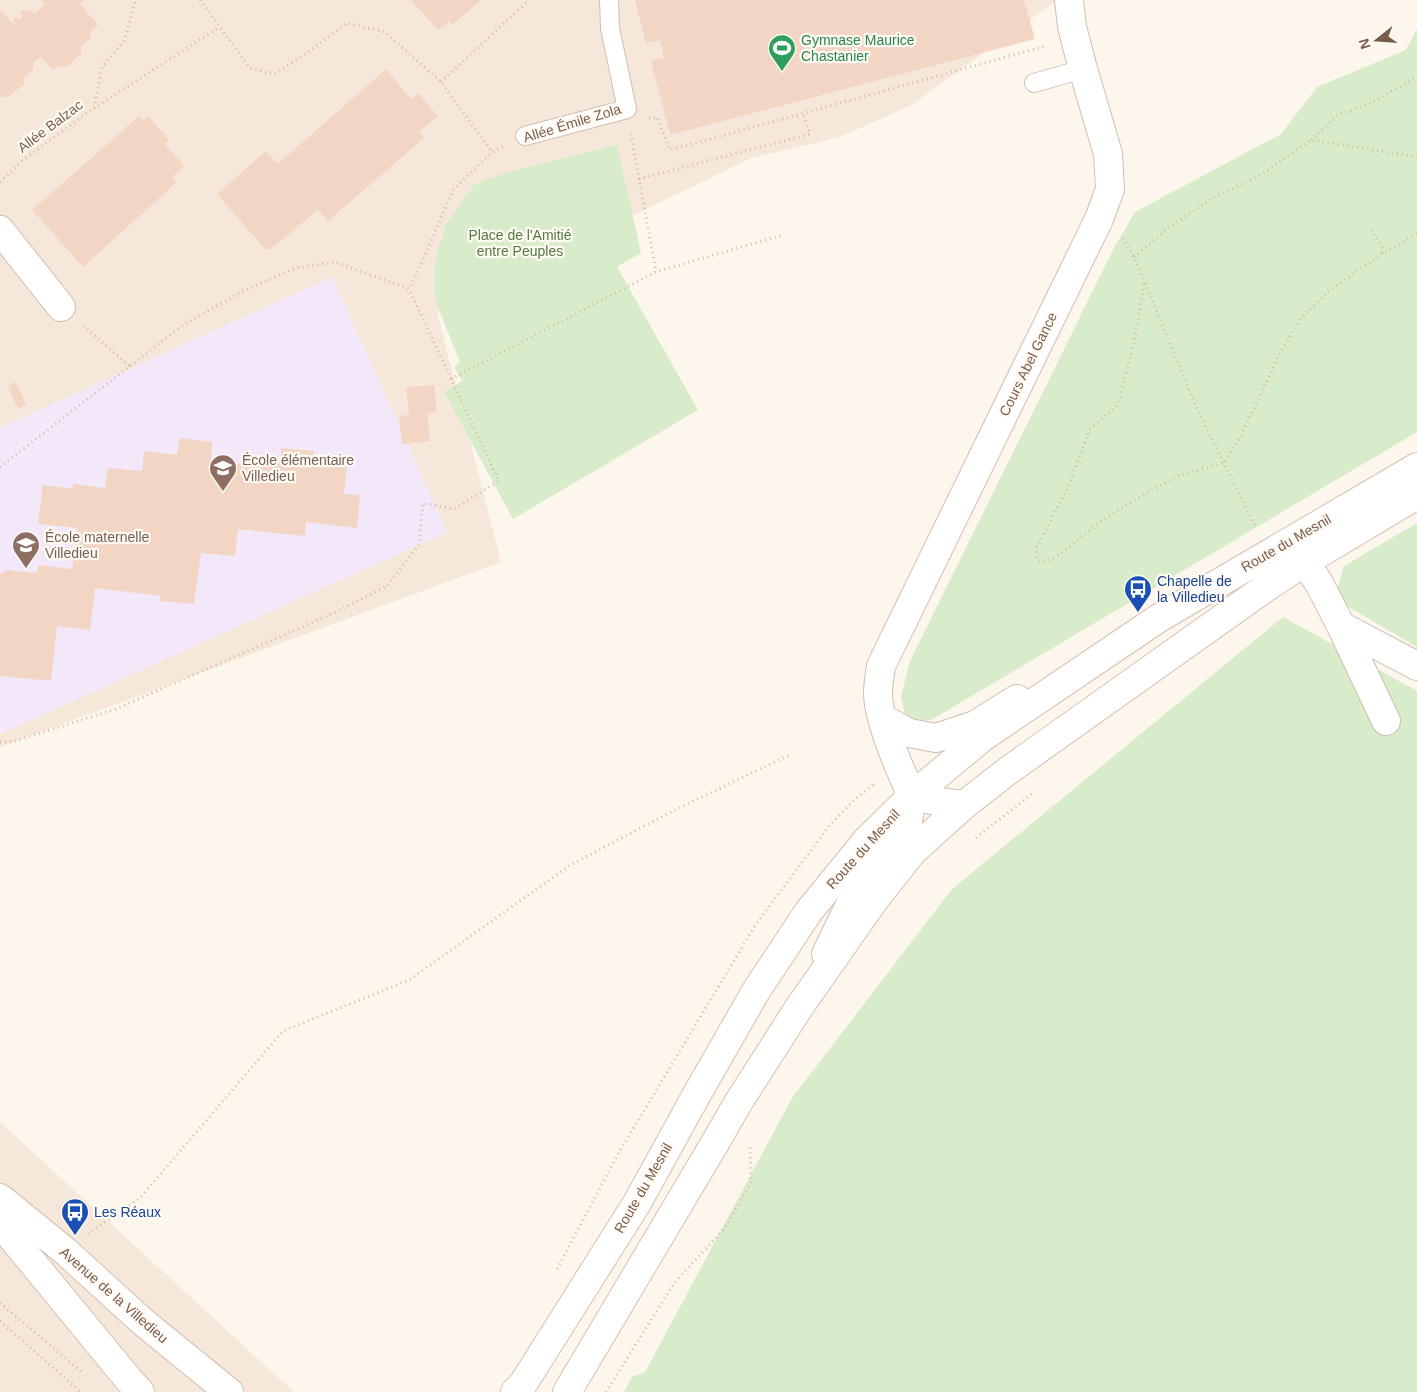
<svg xmlns="http://www.w3.org/2000/svg" width="1417" height="1392" font-family="Helvetica,sans-serif">
  <style>
    .residential { fill: #f5e8da }
    .education { fill: #f3e8fa }
    .green { fill: #d8ecc9 }
    .building { fill: #f3d5c3 }
    .lines { fill: none; stroke-linecap: round; stroke-linejoin: round }
    .lane-casing { stroke: #d1beb0; stroke-width: 20 }
    .street-casing { stroke: #d1beb0; stroke-width: 30 }
    .secondary-casing { stroke: #d6c0b0; stroke-width: 30 }
    .path { stroke: #d9b8a5; stroke-width: 3; stroke-dasharray: 1 4; stroke-linecap: butt }
    .lane { stroke: #fff; stroke-width: 18 }
    .street { stroke: #fff; stroke-width: 28 }
    .secondary { stroke: #fff; stroke-width: 28 }
    .labels { text-anchor: middle; dominant-baseline: central; stroke-width: 4.5; stroke-linejoin: round; paint-order: stroke }
    .leisure-label { font-size: 14px; fill: #27864d; stroke: #fffaf3; text-anchor: start }
    .street-label { font-size: 14px; fill: #7a5c4d; stroke: #fffaf3 }
    .park-label { font-size: 14px; fill: #537a41; stroke: #fffaf3 }
    .education-label { font-size: 14px; fill: #785e54; stroke: #fffaf3; text-anchor: start }
    .transit-label { font-size: 14px; fill: #164399; stroke: #fffaf3; text-anchor: start }
  </style>
  <rect width="100%" height="100%" fill="#fdf6ec"/>
  <path class="residential" d="M 0,0 L 1057,0 L 910,106 L 840,137 L 751,158 L 437,312 L 501,562 L 0,747 Z
    M 0,1122 L 294,1392 L 0,1392 Z"/>
  <path class="education" d="M 332,277 L 447,532 L 0,734 L 0,428 Z"/>
  <path class="green" d="M 1417,29 L 1417,432 L 931,720 L 907,722 L 901,697 L 910,661 L 1113,250 L 1135,212 L 1281,134 L 1317,87 L 1406,50 Z
    M 617,145 L 641,253 L 617,267 L 698,410 L 513,519 L 444,392 L 462,381 L 454,367 L 460,362 L 435,300 L 435,260 L 446,225 L 474,185 L 502,174 Z
    M 1417,523 L 1417,647 L 1347,606 L 1337,589 L 1344,566 Z
    M 1283,617 L 1417,691 L 1417,1392 L 624,1392 L 632,1377 L 645,1372 L 792,1098 L 952,889 Z"/>
  <path class="building" d="M 41,0 L 84,0 L 80,4 L 98,25 L 91,32 L 90,39 L 82,45 L 81,54 L 68,66 L 59,66 L 53,70 L 41,57 L 34,62 L 33,70 L 24,77 L 24,84 L 9,96 L 2,97 L 0,98 L 0,12 L 1,10 L 15,26 L 12,17 L 21,19 L 22,17 L 20,10 L 28,11 L 31,10 L 34,14 L 45,4 Z
    M 411,0 L 481,0 L 452,25 L 449,21 L 438,30 Z
    M 635,0 L 1024,0 L 1035,39 L 670,135 L 651,61 L 664,58 L 660,40 L 646,43 Z
    M 386,69 L 411,99 L 418,93 L 438,116 L 419,132 L 424,138 L 328,221 L 318,210 L 272,248 L 266,250 L 217,194 L 266,151 L 278,164 Z
    M 139,116 L 143,120 L 148,116 L 169,140 L 165,144 L 184,166 L 172,177 L 176,183 L 83,267 L 32,210 Z
    M 16,382 L 26,405 L 18,409 L 8,386 Z
    M 434,385 L 437,412 L 427,413 L 430,441 L 402,444 L 399,416 L 409,415 L 406,387 Z
    M 180,438 L 212,442 L 211,462 L 246,464 L 246,459 L 281,461 L 281,448 L 314,451 L 313,461 L 347,465 L 344,494 L 360,495 L 357,528 L 306,522 L 305,536 L 238,529 L 235,556 L 201,553 L 194,604 L 160,601 L 161,596 L 95,588 L 90,630 L 57,626 L 51,681 L 0,676 L 0,573 L 4,573 L 4,570 L 37,573 L 38,565 L 72,569 L 77,528 L 38,524 L 43,485 L 73,489 L 73,484 L 105,488 L 108,468 L 142,471 L 144,451 L 177,455 Z"/>
  <g class="lines">
    <g class="lane-casing">
      <path id="lane" d="M 1034,83 L 1083,69
        M 525,136 L 627,109 L 610,28 L 609,0"/>
    </g>
    <g class="street-casing">
      <path id="street" d="M 0,230 L 61,307
        M 1305,562 L 1320,585 L 1341,626 L 1417,666
        M 1341,626 L 1386,721
        M 882,718 L 909,733 L 936,738 L 975,725 L 1017,699
        M 912,796 C 900,770 878,721 878,693 C 878,684 880,674 881,666 L 1099,219 L 1110,189 L 1108,154 L 1083,69 L 1072,27 L 1069,0
        M 912,796 L 946,803 L 964,805
        M 826,954 L 858,888 L 907,828 L 912,796"/>
    </g>
    <g class="secondary-casing">
      <path id="secondary" d="M 0,1198 L 65,1251 L 143,1322 L 229,1392
        M 0,1223 L 129,1380 L 140,1392
        M 515,1392 L 523,1384 L 637,1203 L 697,1094 L 756,991 L 809,911 L 867,840 L 912,796 L 983,737 L 1159,618 L 1417,467
        M 567,1392 L 715,1143 L 738,1103 L 798,1009 L 875,899 L 913,851 L 964,805 L 1009,770 L 1268,586 L 1305,562 L 1417,495"/>
    </g>
    <path class="path" d="M 200,0 L 250,68 L 274,74 L 301,57 L 347,23 L 385,32 L 441,82 L 492,152 L 504,146
      M 441,82 L 529,0
      M 94,108 L 220,27
      M 649,118 L 657,117 L 670,150 L 1046,46
      M 631,134 L 656,272
      M 1311,140 L 1338,115 L 1369,104 L 1417,77
      M 639,179 L 810,134 L 803,113
      M 0,182 L 23,160 L 94,108 L 102,67 L 124,41 L 136,0
      M 1371,230 L 1382,247 L 1383,253
      M 1123,238 L 1134,257 L 1199,413 L 1256,528
      M 1134,257 L 1170,227 L 1216,196 L 1261,175 L 1311,140 L 1417,157
      M 1144,284 L 1134,343 L 1118,405 L 1090,429 L 1068,487 L 1036,549 L 1038,560 L 1045,562 L 1056,557 L 1104,519 L 1141,496 L 1178,476 L 1224,463 L 1241,436 L 1280,353 L 1302,317 L 1329,291 L 1383,253 L 1417,234
      M 83,326 L 130,366
      M 451,379 L 656,272 L 782,235
      M 0,467 L 183,325 L 243,291 L 296,268 L 335,262 L 409,289 L 423,260 L 453,190 L 492,152
      M 0,742 L 12,742 L 116,709 L 338,611 L 387,586 L 419,544 L 423,503 L 454,509 L 499,481 L 409,289
      M 976,838 L 1034,792
      M 88,1234 L 140,1198 L 283,1031 L 409,980 L 572,864 L 679,808 L 789,755
      M 557,1269 L 618,1154 L 756,924 L 830,825 L 852,802 L 873,785 L 873,783
      M 0,1303 L 82,1372
      M 0,1321 L 81,1392
      M 606,1392 L 675,1282 L 724,1229 L 751,1183 L 750,1144"/>
    <use href="#lane" class="lane"/>
    <use href="#street" class="street"/>
    <use href="#secondary" class="secondary"/>
  </g>
  <defs>
    <g id="stadium-pin" transform="scale(1.4375)"><path d="M0 17L-7.5 6A9.5 9.5 0 1 1 7.5 6Z" fill="#2e9e5b" stroke="#fffaf3"/><path d="M0-5a6.5 5 0 1 0 0 10a6.5 5 0 1 0 0-10ZM-3.5-1.8h7v3.6h-7Z" fill="#fff"/></g>
    <g id="school-pin" transform="scale(1.4375)"><path d="M0 17L-7.5 6A9.5 9.5 0 1 1 7.5 6Z" fill="#8d6e63" stroke="#fffaf3"/><path d="M0-5L7-2L0 1L-7-2ZM-4 1L0 2.5L4 1V4Q0 6-4 4Z" fill="#fff"/></g>
    <g id="bus-pin" transform="scale(1.4375)"><path d="M0 17L-7.5 6A9.5 9.5 0 1 1 7.5 6Z" fill="#1a4fb4" stroke="#fffaf3"/><path d="M-5-6H5V4H4V6H2V4H-2V6H-4V4H-5ZM-3.5-4V0h7V-4ZM-3.5 1.2v1.5H-2V1.2ZM2 1.2v1.5H3.5V1.2Z" fill="#fff"/></g>
  </defs>
  <g fill-rule="evenodd">
    <use href="#stadium-pin" x="782" y="48"/>
    <use href="#school-pin" x="223" y="468"/>
    <use href="#school-pin" x="26" y="545"/>
    <use href="#bus-pin" x="1138" y="589"/>
    <use href="#bus-pin" x="75" y="1212"/>
  </g>
  <g class="labels">
    <g class="leisure-label">
      <text x="801" y="40">Gymnase Maurice<tspan x="801" dy="16">Chastanier</tspan></text>
    </g>
    <g class="street-label">
      <text transform="translate(572 123) rotate(-17)">Allée Émile Zola</text>
      <text transform="translate(50 126) rotate(-37)">Allée Balzac</text>
      <text transform="translate(1028 364) rotate(-64)">Cours Abel Gance</text>
      <text transform="translate(1286 543) rotate(-30)">Route du Mesnil</text>
      <text transform="translate(863 849) rotate(-48)">Route du Mesnil</text>
      <text transform="translate(643 1188) rotate(-60)">Route du Mesnil</text>
      <text transform="translate(114 1295) rotate(41)">Avenue de la Villedieu</text>
    </g>
    <g class="park-label">
      <text x="520" y="235">Place de l'Amitié<tspan x="520" dy="16">entre Peuples</tspan></text>
    </g>
    <g class="education-label">
      <text x="242" y="460">École élémentaire<tspan x="242" dy="16">Villedieu</tspan></text>
      <text x="45" y="537">École maternelle<tspan x="45" dy="16">Villedieu</tspan></text>
    </g>
    <g class="transit-label">
      <text x="1157" y="581">Chapelle de<tspan x="1157" dy="16">la Villedieu</tspan></text>
      <text x="94" y="1212">Les Réaux</text>
    </g>
  </g>
  <g transform="translate(1377 40) rotate(253)" stroke="#fffaf3" stroke-width="4" paint-order="stroke">
  <path d="M0-4L9 19L0 12L-9 19Z" fill="#7a5c4d"/>
  <text y="-8" font-size="14" font-weight="bold" text-anchor="middle" fill="#7a5c4d">N</text>
  </g>
</svg>
